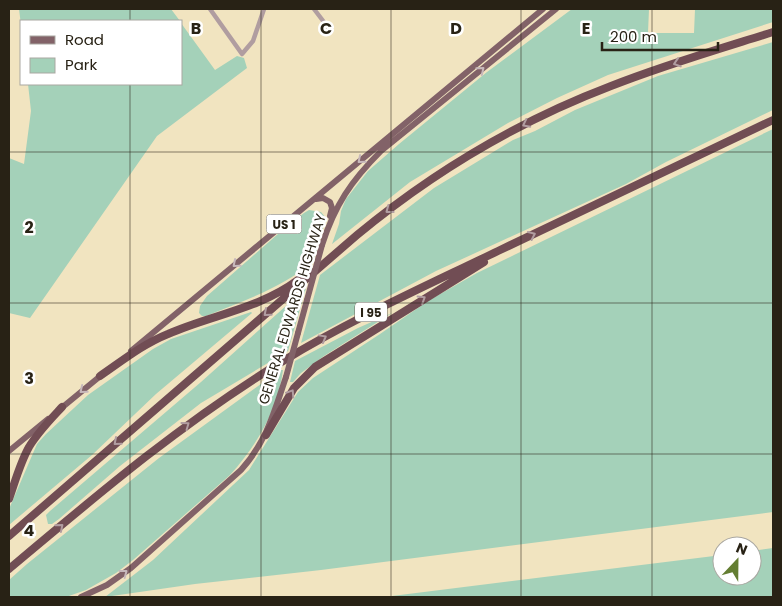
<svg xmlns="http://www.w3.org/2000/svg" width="782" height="606" font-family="Poppins,sans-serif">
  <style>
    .green { fill: #a4d1b9 }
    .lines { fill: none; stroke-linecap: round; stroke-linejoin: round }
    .minor { stroke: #b09da0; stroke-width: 4.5 }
    .primary { stroke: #826268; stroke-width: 6 }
    .motorway { stroke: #714d54; stroke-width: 8 }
    .primary-bridge { stroke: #826268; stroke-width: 6 }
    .oneway { stroke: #b19da1 }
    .oneway2 { stroke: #c7b8bb }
    .grid { fill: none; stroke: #282215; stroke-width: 1; stroke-opacity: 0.55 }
    .labels { text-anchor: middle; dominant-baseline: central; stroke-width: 5; stroke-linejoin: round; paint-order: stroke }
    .shield { fill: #fff; stroke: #68645b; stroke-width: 1 }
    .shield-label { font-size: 12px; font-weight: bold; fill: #282215 }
    .street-label { font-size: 14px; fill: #282215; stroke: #fff }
    .grid-label { font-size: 16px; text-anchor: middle; font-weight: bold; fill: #282215; stroke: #fff; stroke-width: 5; stroke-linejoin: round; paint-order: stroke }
  </style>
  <rect width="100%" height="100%" fill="#f1e4c0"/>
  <path class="green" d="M 19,9 L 171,9 L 180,21 L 21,21 L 21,25 Z
    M 572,9 L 649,9 L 648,33 L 694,33 L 695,9 L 773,9 L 773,22 L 608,75 L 557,98 L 508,123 L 410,182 L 332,244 L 339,224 L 341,211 L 346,199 L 368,171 L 399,144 L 487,72 Z
    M 181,23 L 215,70 L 237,56 L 244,58 L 247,68 L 157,136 L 30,318 L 9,313 L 9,158 L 24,164 L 31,111 L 28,84 L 181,84 Z
    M 773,42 L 773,110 L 666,162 L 626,184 L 436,271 L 301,343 L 320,275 L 434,188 L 513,140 L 535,131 L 575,110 L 658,76 Z
    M 773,129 L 773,512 L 321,570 L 195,584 L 105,597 L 153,560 L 249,470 L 298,392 L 313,378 L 380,334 L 428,301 L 477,273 Z
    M 309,210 L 321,212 L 326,218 L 314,260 C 284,288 244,300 206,316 L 202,316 L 199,313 L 200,306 L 207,296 L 278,234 L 304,213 Z
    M 306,288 L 288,351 L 201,403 L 120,466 L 59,519 L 52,524 L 48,524 L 46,515 L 50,511 L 201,382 Z
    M 251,312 L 252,313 L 156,394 L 92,455 L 9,525 L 9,509 L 37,444 L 46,434 L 88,395 L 153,349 L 171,339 Z
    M 392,313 L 324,356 L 301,373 L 293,382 L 290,382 L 295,361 L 358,328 Z
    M 280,370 L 283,370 C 278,410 257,445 230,475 L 133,560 L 116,573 L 86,590 L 66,597 L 9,597 L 9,580 L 27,564 L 159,458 Z
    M 773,548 L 773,597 L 384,597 L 722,555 L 722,576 L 752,576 L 752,551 Z"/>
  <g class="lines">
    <path class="minor" d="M 210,9 L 242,54 L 253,41 L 264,9
      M 314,9 L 330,30"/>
    <path class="primary" d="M 316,199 L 323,198 L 330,202 L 332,208 L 330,216
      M 322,245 C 335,205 351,181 381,151 L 556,9
      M 298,333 L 307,300
      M 131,351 L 543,9
      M 59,410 L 104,373
      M 9,451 L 48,419
      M 81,597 L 107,585 L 131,568 L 241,470 C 267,441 274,412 286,377"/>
    <path class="motorway" d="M 100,376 C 122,361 143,344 168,334 C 211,315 259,309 298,280
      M 266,435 L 294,388 L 315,367 L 484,262
      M 9,499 C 15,482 20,463 29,447 C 38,432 50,420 62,407
      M 9,536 L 357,235 C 433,172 519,121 611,86 C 664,65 719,49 773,32
      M 9,569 C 97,495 184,421 283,361 C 352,319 426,286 498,251 C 590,207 682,164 773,120"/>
    <path class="primary-bridge" d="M 307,300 L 322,245
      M 286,377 L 298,333"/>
  </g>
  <defs><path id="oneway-chevron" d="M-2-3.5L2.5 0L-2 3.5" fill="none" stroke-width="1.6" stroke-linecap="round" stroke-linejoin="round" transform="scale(1.25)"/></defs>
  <g class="oneway">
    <use href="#oneway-chevron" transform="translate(677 63) rotate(162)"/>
    <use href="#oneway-chevron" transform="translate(526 124) rotate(153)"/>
    <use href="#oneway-chevron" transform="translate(389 210) rotate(143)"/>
    <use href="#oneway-chevron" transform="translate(532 235) rotate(-25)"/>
    <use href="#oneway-chevron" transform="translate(422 299) rotate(-32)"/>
    <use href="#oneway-chevron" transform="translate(267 313) rotate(139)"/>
    <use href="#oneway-chevron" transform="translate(323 338) rotate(-29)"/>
    <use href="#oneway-chevron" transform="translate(291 393) rotate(-57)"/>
    <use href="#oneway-chevron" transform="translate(186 425) rotate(-36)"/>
    <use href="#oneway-chevron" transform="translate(117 442) rotate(139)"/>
    <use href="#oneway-chevron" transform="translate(60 527) rotate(-40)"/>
  </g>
  <g class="oneway2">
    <use href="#oneway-chevron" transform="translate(481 70) rotate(-39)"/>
    <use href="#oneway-chevron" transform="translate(361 160) rotate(140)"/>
    <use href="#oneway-chevron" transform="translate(236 264) rotate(140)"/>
    <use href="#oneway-chevron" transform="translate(83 390) rotate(141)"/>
    <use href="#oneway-chevron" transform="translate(124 573) rotate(-37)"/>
  </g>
  <path class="grid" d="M 130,9 L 130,21M 261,9 L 261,597M 391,9 L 391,597M 521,9 L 521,597M 652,9 L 652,597M 130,84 L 130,597M 9,152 L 773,152M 9,303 L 773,303M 9,454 L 773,454"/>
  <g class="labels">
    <g class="shield">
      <rect x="266.5" y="214.5" width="35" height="19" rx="4"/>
      <rect x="355" y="302.5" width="32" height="19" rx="4"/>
    </g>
    <g class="shield-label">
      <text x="284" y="224">US 1</text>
      <text x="371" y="312">I 95</text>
    </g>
    <g class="street-label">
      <text transform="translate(292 309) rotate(-73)">GENERAL EDWARDS HIGHWAY</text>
    </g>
  </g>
  <g class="grid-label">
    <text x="196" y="34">B</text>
    <text x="326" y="34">C</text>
    <text x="456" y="34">D</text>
    <text x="586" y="34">E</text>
    <text x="29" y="233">2</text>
    <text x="29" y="384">3</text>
    <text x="29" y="536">4</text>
  </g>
  <rect width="782" height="606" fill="none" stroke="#282215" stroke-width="20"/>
  <rect x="20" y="20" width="162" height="65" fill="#ffffff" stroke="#a9a7a1"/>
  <rect x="30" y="36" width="25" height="8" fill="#826268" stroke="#a9a7a1"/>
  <text x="65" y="45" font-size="15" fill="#282215">Road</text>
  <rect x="30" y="58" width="25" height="15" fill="#a4d1b9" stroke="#a9a7a1"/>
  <text x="65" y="70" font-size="15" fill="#282215">Park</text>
  <g transform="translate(737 561) rotate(22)"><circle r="24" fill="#ffffff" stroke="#a9a7a1"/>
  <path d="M0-4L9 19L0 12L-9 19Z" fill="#647e32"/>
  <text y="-8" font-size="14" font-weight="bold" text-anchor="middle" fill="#282215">N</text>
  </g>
  <path d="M602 42v8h116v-8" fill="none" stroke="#282215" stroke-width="2.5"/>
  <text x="610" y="42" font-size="15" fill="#282215" stroke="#ffffff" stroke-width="4" paint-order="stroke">200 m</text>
</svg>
